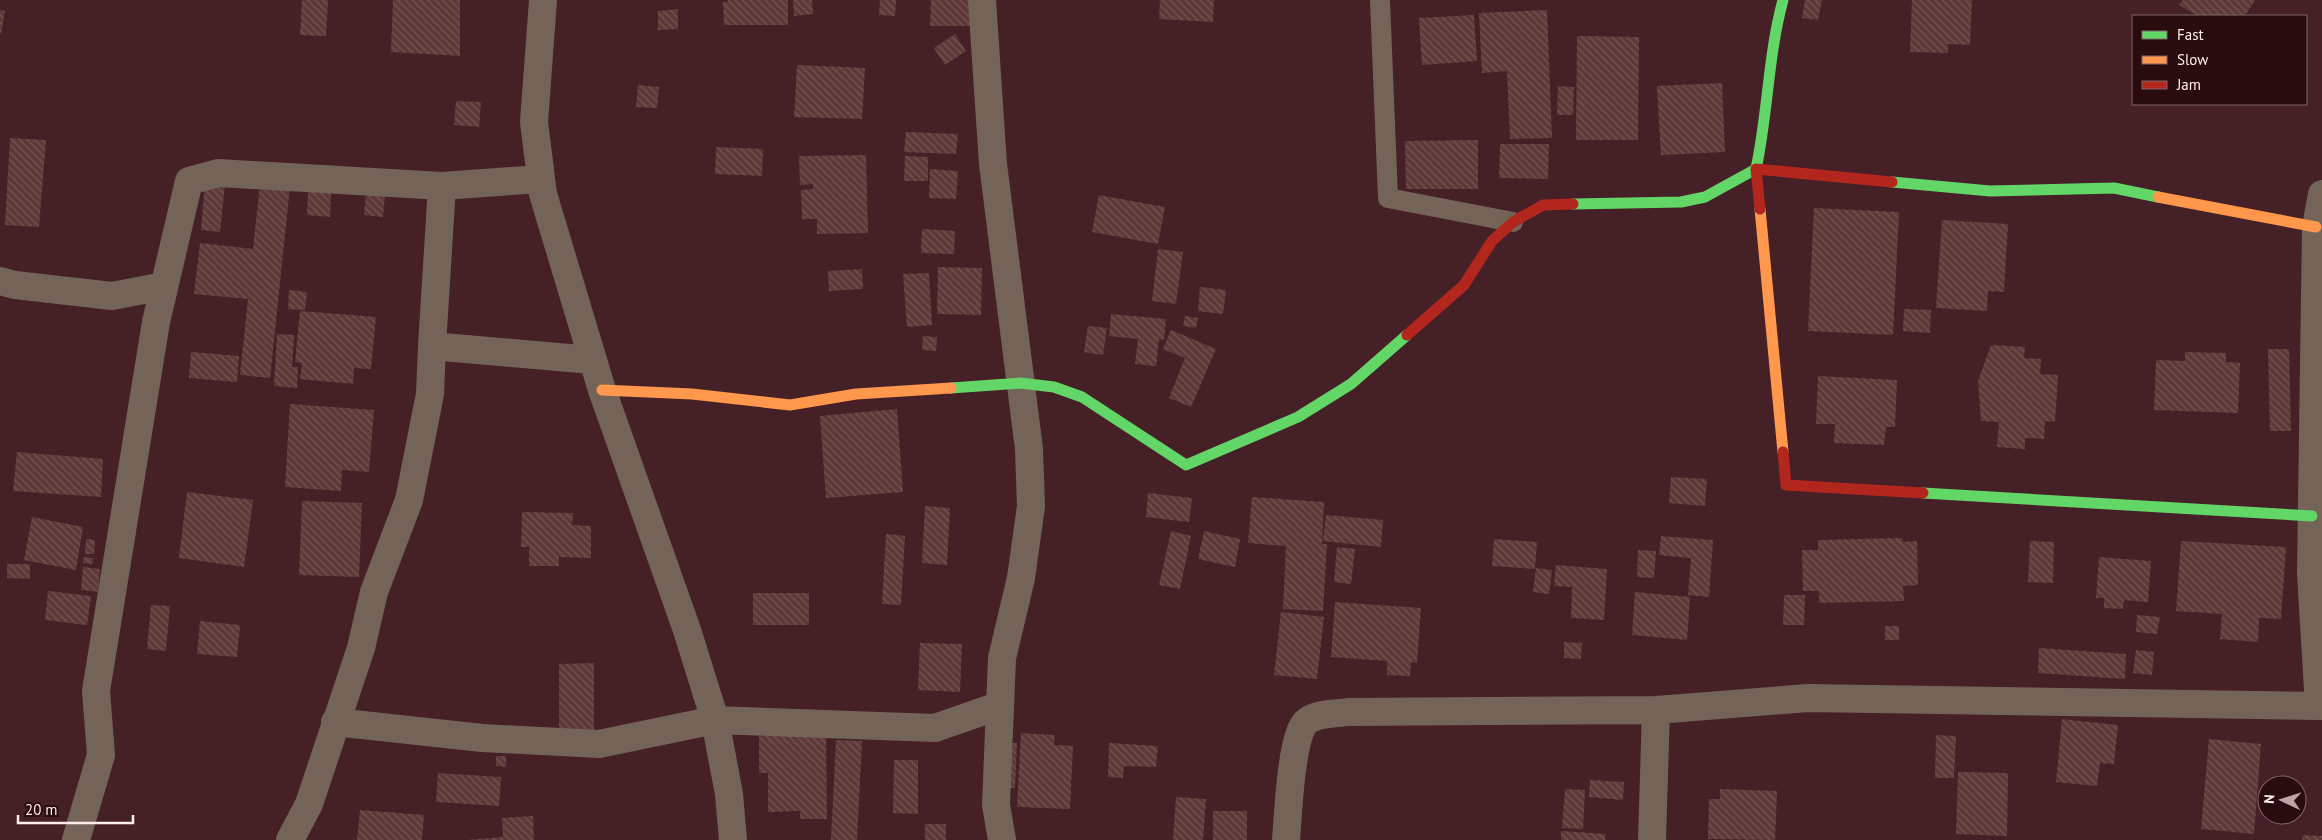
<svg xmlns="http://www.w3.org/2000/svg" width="2322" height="840" font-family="'PT Sans',sans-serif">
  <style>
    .building { fill: url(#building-back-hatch) }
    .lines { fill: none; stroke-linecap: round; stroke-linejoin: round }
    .lane { stroke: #746457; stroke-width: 20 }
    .street { stroke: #746457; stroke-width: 28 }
    .fast { stroke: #63d668; stroke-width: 11 }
    .slow { stroke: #ff974d; stroke-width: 11 }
    .jam { stroke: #b3261e; stroke-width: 11 }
  </style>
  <defs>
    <pattern id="building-back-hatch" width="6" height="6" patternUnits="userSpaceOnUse" patternTransform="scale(1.25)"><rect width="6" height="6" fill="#5d3938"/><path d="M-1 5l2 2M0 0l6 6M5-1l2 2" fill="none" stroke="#755655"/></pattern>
  </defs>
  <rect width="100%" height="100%" fill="#462027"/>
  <path class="building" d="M 302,0 L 328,0 L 326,36 L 300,35 Z
    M 393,0 L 460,0 L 460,56 L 391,52 Z
    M 728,0 L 788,0 L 788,25 L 724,25 L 723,2 L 728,2 Z
    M 793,0 L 812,0 L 813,14 L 794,16 Z
    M 880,0 L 896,0 L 895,16 L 879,15 Z
    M 931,0 L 972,0 L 972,26 L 930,26 Z
    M 1160,0 L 1214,0 L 1213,22 L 1159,19 Z
    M 1805,0 L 1822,0 L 1818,20 L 1802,18 Z
    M 1912,0 L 1972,0 L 1970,45 L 1948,44 L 1948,53 L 1910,52 Z
    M 2183,0 L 2255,0 L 2245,16 L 2198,16 L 2179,5 Z
    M 678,9 L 678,29 L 658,30 L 658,11 Z
    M 0,10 L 5,11 L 1,34 L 0,34 Z
    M 1547,10 L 1552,138 L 1510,139 L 1507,71 L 1482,73 L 1479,13 Z
    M 1474,15 L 1477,61 L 1422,65 L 1419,18 Z
    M 955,34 L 966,51 L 945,65 L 934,48 Z
    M 1577,36 L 1639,37 L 1638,140 L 1576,140 Z
    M 797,65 L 865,68 L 862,119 L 794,117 Z
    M 1722,83 L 1725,152 L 1661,155 L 1657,86 Z
    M 638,85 L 659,87 L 657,108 L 636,107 Z
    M 1558,86 L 1574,87 L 1573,115 L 1557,115 Z
    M 456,101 L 481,102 L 479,127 L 454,125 Z
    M 906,132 L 958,134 L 956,154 L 904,152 Z
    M 10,138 L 46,140 L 39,227 L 5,225 Z
    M 1478,140 L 1478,189 L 1406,189 L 1405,141 Z
    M 1500,144 L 1549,144 L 1548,179 L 1499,178 Z
    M 716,147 L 763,149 L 762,176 L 715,174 Z
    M 866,155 L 868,233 L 817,234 L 817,219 L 802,219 L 801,190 L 813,189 L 813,184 L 800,185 L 799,156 Z
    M 905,156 L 928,157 L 928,181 L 904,181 Z
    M 930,169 L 958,171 L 956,199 L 929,198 Z
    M 205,183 L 225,185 L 220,232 L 201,230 Z
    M 260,185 L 290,187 L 270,378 L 240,375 L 248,299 L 194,294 L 200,243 L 253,249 Z
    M 308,192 L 331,193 L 330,217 L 307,215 Z
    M 366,193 L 385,195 L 383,217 L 364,215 Z
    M 1099,195 L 1165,207 L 1158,244 L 1092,232 Z
    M 1814,208 L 1899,212 L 1893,335 L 1808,331 Z
    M 1942,220 L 2008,224 L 2004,292 L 1988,291 L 1987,311 L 1936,308 Z
    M 922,229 L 955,231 L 954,254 L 921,253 Z
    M 1158,249 L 1183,252 L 1176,304 L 1152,301 Z
    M 938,267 L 982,268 L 981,315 L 937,314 Z
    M 862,269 L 863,289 L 829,291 L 828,271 Z
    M 929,273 L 932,325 L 907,327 L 903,274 Z
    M 1200,287 L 1226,290 L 1223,314 L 1198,311 Z
    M 289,290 L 307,292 L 305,310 L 288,309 Z
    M 1904,309 L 1931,310 L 1930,333 L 1903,331 Z
    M 300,311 L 376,317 L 371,369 L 354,368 L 353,384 L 300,379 L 302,363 L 295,362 Z
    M 1111,314 L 1166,319 L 1164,340 L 1159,339 L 1156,366 L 1135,364 L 1138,339 L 1109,336 Z
    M 1185,316 L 1198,318 L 1196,328 L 1183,326 Z
    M 1088,326 L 1107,328 L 1103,355 L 1084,352 Z
    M 1171,330 L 1216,349 L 1191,407 L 1169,398 L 1185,358 L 1163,349 Z
    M 277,334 L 294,335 L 292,367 L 298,367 L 297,388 L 274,386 Z
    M 923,336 L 937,337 L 936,351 L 922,350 Z
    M 1991,345 L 2025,347 L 2024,358 L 2041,359 L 2040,374 L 2058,375 L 2055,422 L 2045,421 L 2044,439 L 2025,438 L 2025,449 L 1997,447 L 1999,422 L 1981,421 L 1978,381 Z
    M 2268,349 L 2289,349 L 2291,431 L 2270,431 Z
    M 191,352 L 239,356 L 237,382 L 189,378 Z
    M 2185,352 L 2226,353 L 2226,362 L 2240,363 L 2238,413 L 2154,410 L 2156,360 L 2185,361 Z
    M 1818,376 L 1897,380 L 1895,427 L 1886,427 L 1884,445 L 1834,443 L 1835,424 L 1816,424 Z
    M 290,404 L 374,410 L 369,472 L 342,470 L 341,491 L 285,487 Z
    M 897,409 L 903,492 L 826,498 L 820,416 Z
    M 17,452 L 103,459 L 101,497 L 13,491 Z
    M 1671,477 L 1707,479 L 1705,506 L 1669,503 Z
    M 187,492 L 253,500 L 244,567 L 179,558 Z
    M 1148,493 L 1192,498 L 1189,522 L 1146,517 Z
    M 1252,497 L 1324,502 L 1322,544 L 1327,544 L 1323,611 L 1283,609 L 1286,546 L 1248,543 Z
    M 302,501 L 362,503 L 359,577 L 299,575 Z
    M 925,506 L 950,508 L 947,565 L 922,563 Z
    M 522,512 L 573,513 L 572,525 L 591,526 L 591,558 L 559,557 L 559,566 L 529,566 L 529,547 L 521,547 Z
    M 1326,515 L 1383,520 L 1381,547 L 1323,541 Z
    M 32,517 L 83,527 L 76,570 L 24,560 Z
    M 1171,531 L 1191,536 L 1180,589 L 1159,585 Z
    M 1204,531 L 1240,539 L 1235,567 L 1198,559 Z
    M 886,534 L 905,536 L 901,605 L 882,604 Z
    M 1661,536 L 1713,540 L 1709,597 L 1688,595 L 1691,558 L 1659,555 Z
    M 1902,538 L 1903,542 L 1917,541 L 1918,585 L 1903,586 L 1904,601 L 1819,603 L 1819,591 L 1803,591 L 1802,550 L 1818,550 L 1818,540 Z
    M 86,539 L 95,540 L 94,554 L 85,554 Z
    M 1494,539 L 1537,542 L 1535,569 L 1492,566 Z
    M 2030,541 L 2054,542 L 2053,583 L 2028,582 Z
    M 2181,541 L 2286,547 L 2281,619 L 2259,618 L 2258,642 L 2220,639 L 2222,614 L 2176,611 Z
    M 1337,547 L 1355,549 L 1351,584 L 1334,582 Z
    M 1638,550 L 1656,551 L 1654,578 L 1637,577 Z
    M 84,557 L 93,558 L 93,564 L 83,563 Z
    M 2099,557 L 2151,561 L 2148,602 L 2124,600 L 2123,609 L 2104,608 L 2104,598 L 2096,598 Z
    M 7,564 L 30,564 L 30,579 L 7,578 Z
    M 1556,565 L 1607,569 L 1604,620 L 1571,618 L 1572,587 L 1554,586 Z
    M 83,567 L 100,569 L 98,592 L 81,590 Z
    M 1536,568 L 1552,570 L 1549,594 L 1533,592 Z
    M 48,591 L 91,596 L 87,625 L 45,620 Z
    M 1635,592 L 1690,597 L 1687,640 L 1632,635 Z
    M 753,593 L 809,593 L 809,625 L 753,625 Z
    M 1784,595 L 1805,595 L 1804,625 L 1783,625 Z
    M 1335,602 L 1421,608 L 1417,663 L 1411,662 L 1410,676 L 1387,675 L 1387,661 L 1331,657 Z
    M 151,605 L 170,606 L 166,651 L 147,649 Z
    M 1281,612 L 1324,617 L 1317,679 L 1274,675 Z
    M 2137,615 L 2160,617 L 2157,634 L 2136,632 Z
    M 200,621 L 240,625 L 237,657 L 197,654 Z
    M 1885,626 L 1899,626 L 1899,640 L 1885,640 Z
    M 1564,642 L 1582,643 L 1581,659 L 1564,658 Z
    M 920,643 L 962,644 L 960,692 L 918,690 Z
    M 2039,648 L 2126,654 L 2125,679 L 2038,673 Z
    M 2136,650 L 2154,652 L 2152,675 L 2133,673 Z
    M 594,663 L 594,730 L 559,730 L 559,664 Z
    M 2062,719 L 2118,725 L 2114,764 L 2100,763 L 2097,786 L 2056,782 Z
    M 1021,733 L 1055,735 L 1054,745 L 1073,746 L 1070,809 L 1017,807 Z
    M 826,735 L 827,819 L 800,819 L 800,811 L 768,812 L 768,773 L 759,773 L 759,736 Z
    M 1936,735 L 1956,736 L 1954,778 L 1935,778 Z
    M 2209,739 L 2261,744 L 2254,834 L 2201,829 Z
    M 836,740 L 862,741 L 857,840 L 831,840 Z
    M 1003,743 L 1017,743 L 1015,788 L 1002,788 Z
    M 1109,743 L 1158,746 L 1156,767 L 1124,766 L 1123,778 L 1108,777 Z
    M 496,756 L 506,756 L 506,767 L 496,766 Z
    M 894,760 L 918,760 L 918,814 L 893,813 Z
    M 1958,772 L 2008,773 L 2007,836 L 1956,834 Z
    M 438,773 L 501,777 L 499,806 L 436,802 Z
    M 1590,780 L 1624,782 L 1623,800 L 1589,797 Z
    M 1565,789 L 1585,790 L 1583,829 L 1562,828 Z
    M 1720,789 L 1777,791 L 1775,840 L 1708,839 L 1709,799 L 1720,799 Z
    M 1176,797 L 1206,799 L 1203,840 L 1173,840 Z
    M 360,810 L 424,815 L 422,840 L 357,840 Z
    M 1213,811 L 1247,811 L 1247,840 L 1213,840 Z
    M 533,816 L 534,840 L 467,840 L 503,837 L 502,818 Z
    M 925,824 L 946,824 L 946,840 L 925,840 Z
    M 1561,831 L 1606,834 L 1605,840 L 1561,840 Z
    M 2303,835 L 2322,836 L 2322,840 L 2302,840 Z"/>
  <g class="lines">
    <path class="lane" d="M 1380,0 L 1388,198 L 1513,222"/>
    <path class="street" d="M 543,0 L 534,122 L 543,194 L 602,390 L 687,630 L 715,720 L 729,794 L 733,840
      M 982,0 L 993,164 L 1029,449 L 1031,506 L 1021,578 L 1002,658 L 996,805 L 1002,840
      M 0,281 L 15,285 L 112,296 L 164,286
      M 432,346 L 442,186
      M 2319,706 L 2311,574 L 2316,227 L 2322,194
      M 335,722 L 482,738 L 599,744 L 715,720 L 935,728 L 998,706
      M 76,840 L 101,755 L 96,691 L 156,322 L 189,181 L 218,173 L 442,186 L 540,179
      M 290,840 L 309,804 L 361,648 L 374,592 L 409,500 L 430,394 L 432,346 L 592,360
      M 1286,840 C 1288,818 1291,732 1307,721 C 1318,713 1335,714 1348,712 L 1656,710 L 1808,698 L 2322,706
      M 1652,840 L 1656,710"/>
    <path class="fast" d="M 1892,182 L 1990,191 L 2114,188 L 2158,197
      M 1573,204 L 1681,202 L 1705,197 L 1756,169 C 1768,113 1768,55 1783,0
      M 951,388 L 1020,383 L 1054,387 L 1082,397 L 1186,465 L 1298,417 L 1351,384 L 1407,335
      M 1923,493 L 2312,516"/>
    <path class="slow" d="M 2158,197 L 2316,227
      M 1760,209 L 1783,452
      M 602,390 L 692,394 L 790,405 L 856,394 L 951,388"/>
    <path class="jam" d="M 1760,209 L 1756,169 L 1892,182
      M 1407,335 L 1464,285 L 1492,241 L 1513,222 L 1543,205 L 1573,204
      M 1783,452 L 1786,485 L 1923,493"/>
  </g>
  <rect x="2132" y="15" width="175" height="90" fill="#290c0f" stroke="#7f6668"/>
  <rect x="2142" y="31" width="25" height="8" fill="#63d668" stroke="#7f6668"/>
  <text x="2177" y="40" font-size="15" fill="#ffeded">Fast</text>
  <rect x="2142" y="56" width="25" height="8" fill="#ff974d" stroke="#7f6668"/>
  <text x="2177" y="65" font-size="15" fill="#ffeded">Slow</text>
  <rect x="2142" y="81" width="25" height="8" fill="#b3261e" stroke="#7f6668"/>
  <text x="2177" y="90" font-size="15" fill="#ffeded">Jam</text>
  <g transform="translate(2282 800) rotate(274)"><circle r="24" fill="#290c0f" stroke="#7f6668"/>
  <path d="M0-4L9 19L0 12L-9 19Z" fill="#bea5a8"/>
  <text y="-8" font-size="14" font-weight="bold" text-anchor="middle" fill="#ffeded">N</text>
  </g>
  <path d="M18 815v8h115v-8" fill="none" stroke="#ffeded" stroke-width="2.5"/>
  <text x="25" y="815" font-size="15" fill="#ffeded" stroke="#290c0f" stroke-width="4" paint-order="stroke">20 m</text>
</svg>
